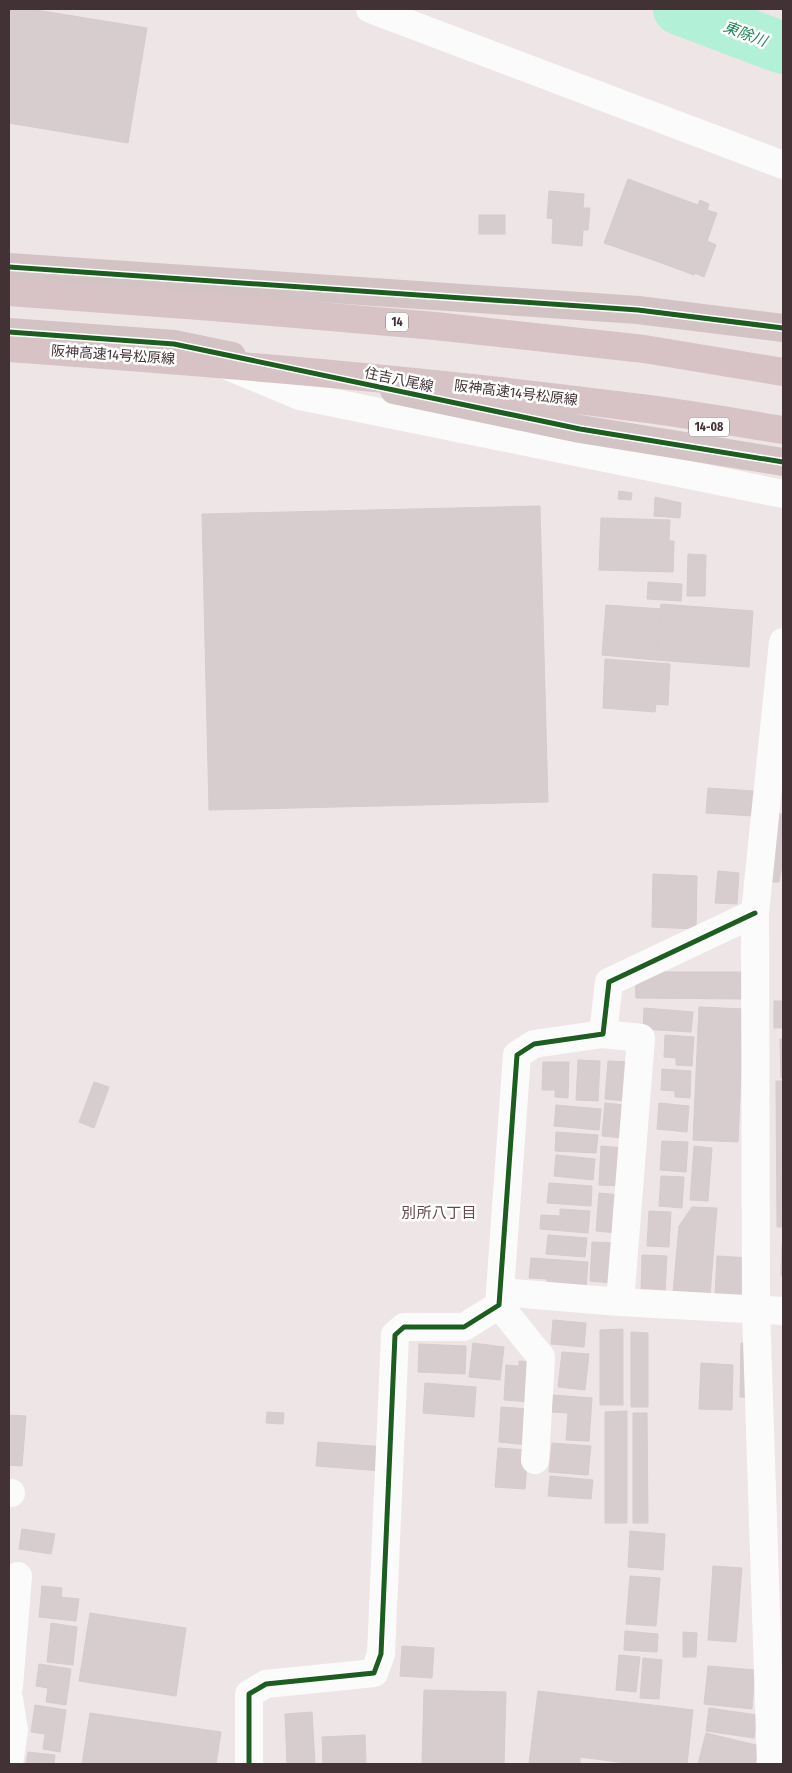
<svg xmlns="http://www.w3.org/2000/svg" width="792" height="1773" font-family="'Fira Sans Condensed','Noto Sans JP',sans-serif">
  <style>
    .lines { fill: none; stroke-linecap: round; stroke-linejoin: round }
    .river { stroke: #b2f0d7; stroke-width: 52 }
    .building { fill: #d7cdcf; stroke: #d6cbcd }
    .minor { stroke: #fcfbfb; stroke-width: 28 }
    .major { stroke: #d3c3c5; stroke-width: 28 }
    .highway { stroke: #d7c3c5; stroke-width: 28 }
    .cycleway-casing { stroke: #fff; stroke-width: 8 }
    .cycleway { stroke: #1b5e20; stroke-width: 5 }
    .labels { text-anchor: middle; dominant-baseline: central; stroke-width: 5; stroke-linejoin: round; paint-order: stroke }
    .shield { fill: #fff; stroke: #7b7072; stroke-width: 1 }
    .shield-label { font-size: 12px; font-weight: bold; fill: #433235 }
    .street-label { font-size: 14px; fill: #433235; stroke: #fff }
    .water-label { font-size: 15px; font-style: italic; fill: #20835d; stroke: #fff }
    .neighbourhood-label { font-size: 15px; fill: #67484f; stroke: #fff }
  </style>
  <rect width="100%" height="100%" fill="#eee5e6"/>
  <g class="lines">
    <path class="river" d="M 679,9 L 783,48"/>
  </g>
  <path class="building" d="M 9,9 L 30,9 L 147,28 L 128,143 L 9,123 Z
    M 628,179 L 676,197 L 668,221 L 660,218 L 654,233 L 662,236 L 653,260 L 604,243 Z
    M 549,191 L 584,194 L 583,208 L 590,208 L 588,230 L 583,230 L 582,246 L 552,243 L 553,219 L 547,218 Z
    M 676,197 L 698,205 L 700,200 L 709,204 L 707,210 L 717,213 L 707,241 L 716,245 L 704,277 L 695,273 L 694,275 L 653,260 L 662,236 L 654,233 L 660,218 L 668,221 Z
    M 479,215 L 505,215 L 505,234 L 479,234 Z
    M 619,491 L 632,493 L 631,500 L 618,499 Z
    M 655,497 L 681,503 L 680,518 L 654,516 Z
    M 540,506 L 548,802 L 209,810 L 202,514 Z
    M 601,518 L 670,520 L 669,541 L 674,541 L 673,572 L 599,570 Z
    M 688,554 L 706,555 L 705,596 L 687,596 Z
    M 648,582 L 682,584 L 681,601 L 647,599 Z
    M 661,604 L 753,611 L 749,667 L 656,660 Z
    M 606,605 L 661,609 L 656,660 L 602,655 Z
    M 605,659 L 670,664 L 668,705 L 656,704 L 655,712 L 603,708 Z
    M 708,788 L 754,791 L 753,816 L 706,813 Z
    M 777,814 L 783,814 L 783,860 L 779,882 L 771,882 Z
    M 718,871 L 739,873 L 737,904 L 715,903 Z
    M 653,874 L 697,876 L 696,929 L 652,927 Z
    M 649,972 L 745,972 L 745,999 L 636,998 L 635,978 Z
    M 774,1001 L 783,1001 L 783,1028 L 774,1028 Z
    M 699,1007 L 744,1009 L 738,1142 L 693,1140 Z
    M 644,1008 L 693,1012 L 691,1032 L 643,1029 Z
    M 665,1035 L 694,1037 L 692,1066 L 676,1065 L 676,1058 L 664,1057 Z
    M 780,1039 L 783,1039 L 783,1078 L 781,1078 Z
    M 578,1060 L 600,1061 L 598,1101 L 576,1100 Z
    M 608,1061 L 628,1062 L 626,1101 L 605,1099 Z
    M 543,1062 L 569,1062 L 568,1098 L 555,1097 L 555,1090 L 542,1090 Z
    M 662,1069 L 691,1071 L 690,1098 L 675,1097 L 675,1091 L 661,1090 Z
    M 776,1081 L 783,1081 L 783,1227 L 777,1227 Z
    M 94,1082 L 109,1087 L 94,1128 L 79,1122 Z
    M 605,1103 L 625,1105 L 623,1138 L 602,1136 Z
    M 659,1103 L 689,1106 L 687,1132 L 657,1129 Z
    M 556,1105 L 601,1109 L 599,1130 L 554,1126 Z
    M 556,1132 L 598,1135 L 596,1153 L 555,1151 Z
    M 662,1141 L 688,1142 L 686,1172 L 660,1170 Z
    M 601,1146 L 623,1148 L 621,1186 L 599,1185 Z
    M 694,1146 L 712,1148 L 708,1201 L 690,1200 Z
    M 556,1155 L 595,1159 L 593,1180 L 554,1176 Z
    M 661,1176 L 684,1177 L 682,1208 L 659,1206 Z
    M 549,1183 L 592,1186 L 591,1206 L 547,1203 Z
    M 599,1193 L 621,1195 L 618,1233 L 596,1231 Z
    M 692,1207 L 717,1208 L 710,1295 L 673,1292 L 679,1226 Z
    M 560,1209 L 590,1211 L 588,1233 L 540,1229 L 541,1215 L 560,1216 Z
    M 649,1211 L 671,1212 L 669,1247 L 647,1246 Z
    M 548,1235 L 587,1238 L 585,1257 L 546,1254 Z
    M 592,1242 L 615,1243 L 613,1283 L 590,1281 Z
    M 782,1243 L 783,1243 L 783,1276 L 781,1276 Z
    M 642,1255 L 667,1256 L 665,1292 L 641,1290 Z
    M 717,1256 L 750,1258 L 748,1295 L 715,1294 Z
    M 531,1258 L 588,1262 L 586,1288 L 547,1285 L 547,1279 L 529,1278 Z
    M 553,1320 L 586,1323 L 584,1347 L 551,1344 Z
    M 623,1329 L 623,1405 L 600,1405 L 600,1330 Z
    M 631,1332 L 648,1333 L 648,1407 L 631,1407 Z
    M 473,1343 L 504,1347 L 500,1380 L 469,1377 Z
    M 741,1343 L 752,1343 L 752,1398 L 740,1397 Z
    M 419,1344 L 466,1346 L 465,1374 L 418,1372 Z
    M 562,1352 L 589,1354 L 585,1390 L 558,1387 Z
    M 519,1361 L 535,1362 L 531,1402 L 504,1400 L 506,1365 L 519,1366 Z
    M 701,1363 L 733,1365 L 732,1410 L 699,1409 Z
    M 425,1383 L 476,1387 L 474,1417 L 423,1413 Z
    M 553,1395 L 592,1398 L 589,1441 L 566,1440 L 568,1413 L 552,1412 Z
    M 501,1407 L 531,1409 L 528,1445 L 499,1442 Z
    M 627,1411 L 627,1523 L 605,1523 L 605,1412 Z
    M 267,1412 L 284,1413 L 283,1424 L 266,1423 Z
    M 633,1413 L 647,1413 L 648,1523 L 633,1523 Z
    M 9,1415 L 26,1416 L 22,1466 L 9,1465 Z
    M 318,1442 L 385,1447 L 383,1471 L 316,1466 Z
    M 552,1443 L 591,1446 L 588,1475 L 549,1472 Z
    M 498,1448 L 528,1450 L 525,1489 L 495,1487 Z
    M 550,1476 L 593,1480 L 591,1499 L 548,1496 Z
    M 22,1529 L 55,1534 L 51,1554 L 19,1549 Z
    M 630,1531 L 665,1534 L 663,1570 L 628,1567 Z
    M 713,1566 L 742,1568 L 736,1642 L 708,1640 Z
    M 630,1576 L 660,1578 L 656,1626 L 626,1624 Z
    M 42,1586 L 62,1588 L 61,1597 L 79,1599 L 76,1621 L 39,1617 Z
    M 90,1613 L 186,1628 L 176,1696 L 79,1681 Z
    M 51,1623 L 77,1627 L 73,1665 L 47,1662 Z
    M 625,1631 L 658,1634 L 657,1652 L 624,1650 Z
    M 683,1632 L 697,1633 L 696,1657 L 683,1657 Z
    M 402,1646 L 434,1648 L 432,1678 L 400,1676 Z
    M 619,1655 L 640,1657 L 636,1692 L 616,1690 Z
    M 643,1658 L 662,1660 L 659,1699 L 640,1698 Z
    M 39,1664 L 71,1669 L 66,1705 L 46,1702 L 48,1688 L 36,1686 Z
    M 708,1666 L 755,1670 L 752,1709 L 704,1704 Z
    M 424,1690 L 506,1692 L 504,1764 L 422,1764 Z
    M 538,1691 L 693,1710 L 687,1764 L 634,1764 L 580,1757 L 580,1764 L 529,1764 Z
    M 35,1705 L 66,1710 L 60,1752 L 43,1749 L 45,1734 L 31,1732 Z
    M 709,1708 L 757,1715 L 754,1738 L 706,1731 Z
    M 312,1712 L 315,1764 L 287,1764 L 285,1714 Z
    M 90,1713 L 221,1732 L 216,1764 L 82,1764 Z
    M 706,1733 L 760,1746 L 755,1764 L 698,1764 Z
    M 365,1735 L 366,1764 L 323,1764 L 322,1737 Z
    M 28,1752 L 55,1755 L 54,1764 L 26,1764 Z"/>
  <g class="lines">
    <path class="minor" d="M 370,9 L 783,165
      M 230,367 L 300,396 L 783,494
      M 603,1034 L 641,1038 L 620,1302
      M 500,1292 L 620,1302 L 783,1311
      M 499,1305 L 541,1357 L 535,1460
      M 9,1493 L 11,1493
      M 9,1686 L 18,1576
      M 9,1699 L 14,1730 L 9,1764
      M 249,1764 L 249,1694 L 266,1684 L 374,1673 L 381,1654 L 395,1335 L 404,1327 L 464,1327 L 499,1305 L 517,1055 L 534,1044 L 603,1034 L 609,982 L 755,913
      M 771,1764 L 756,1309 L 755,913 L 783,642"/>
    <path class="major" d="M 9,267 L 638,310 L 783,328
      M 9,332 L 174,344 L 232,356
      M 394,390 L 580,429 L 783,462"/>
    <path class="highway" d="M 9,292 L 213,307 L 435,326 L 644,349 L 783,372
      M 9,348 C 217,363 425,380 632,407 C 683,413 733,422 783,430"/>
    <g class="cycleway-casing">
      <path id="cycleway" d="M 9,267 L 638,310 L 783,328
        M 9,332 L 174,344 L 580,429 L 783,462
        M 249,1764 L 249,1694 L 266,1684 L 374,1673 L 381,1654 L 395,1335 L 404,1327 L 464,1327 L 499,1305 L 517,1055 L 534,1044 L 603,1034 L 609,982 L 755,913"/>
    </g>
    <use href="#cycleway" class="cycleway"/>
  </g>
  <g class="labels">
    <g class="shield">
      <rect x="386" y="312.5" width="22" height="19" rx="4"/>
      <rect x="689" y="417.5" width="40" height="19" rx="4"/>
    </g>
    <g class="shield-label">
      <text x="397" y="322">14</text>
      <text x="709" y="427">14-08</text>
    </g>
    <g class="street-label">
      <text transform="translate(113 355) rotate(4)">阪神高速14号松原線</text>
      <text transform="translate(399 380) rotate(12)">住吉八尾線</text>
      <text transform="translate(516 393) rotate(7)">阪神高速14号松原線</text>
    </g>
    <g class="water-label">
      <text transform="translate(745 34) rotate(21)">東除川</text>
    </g>
    <g class="neighbourhood-label">
      <text x="439" y="1213">別所八丁目</text>
    </g>
  </g>
  <rect width="792" height="1773" fill="none" stroke="#433235" stroke-width="20"/>
</svg>
